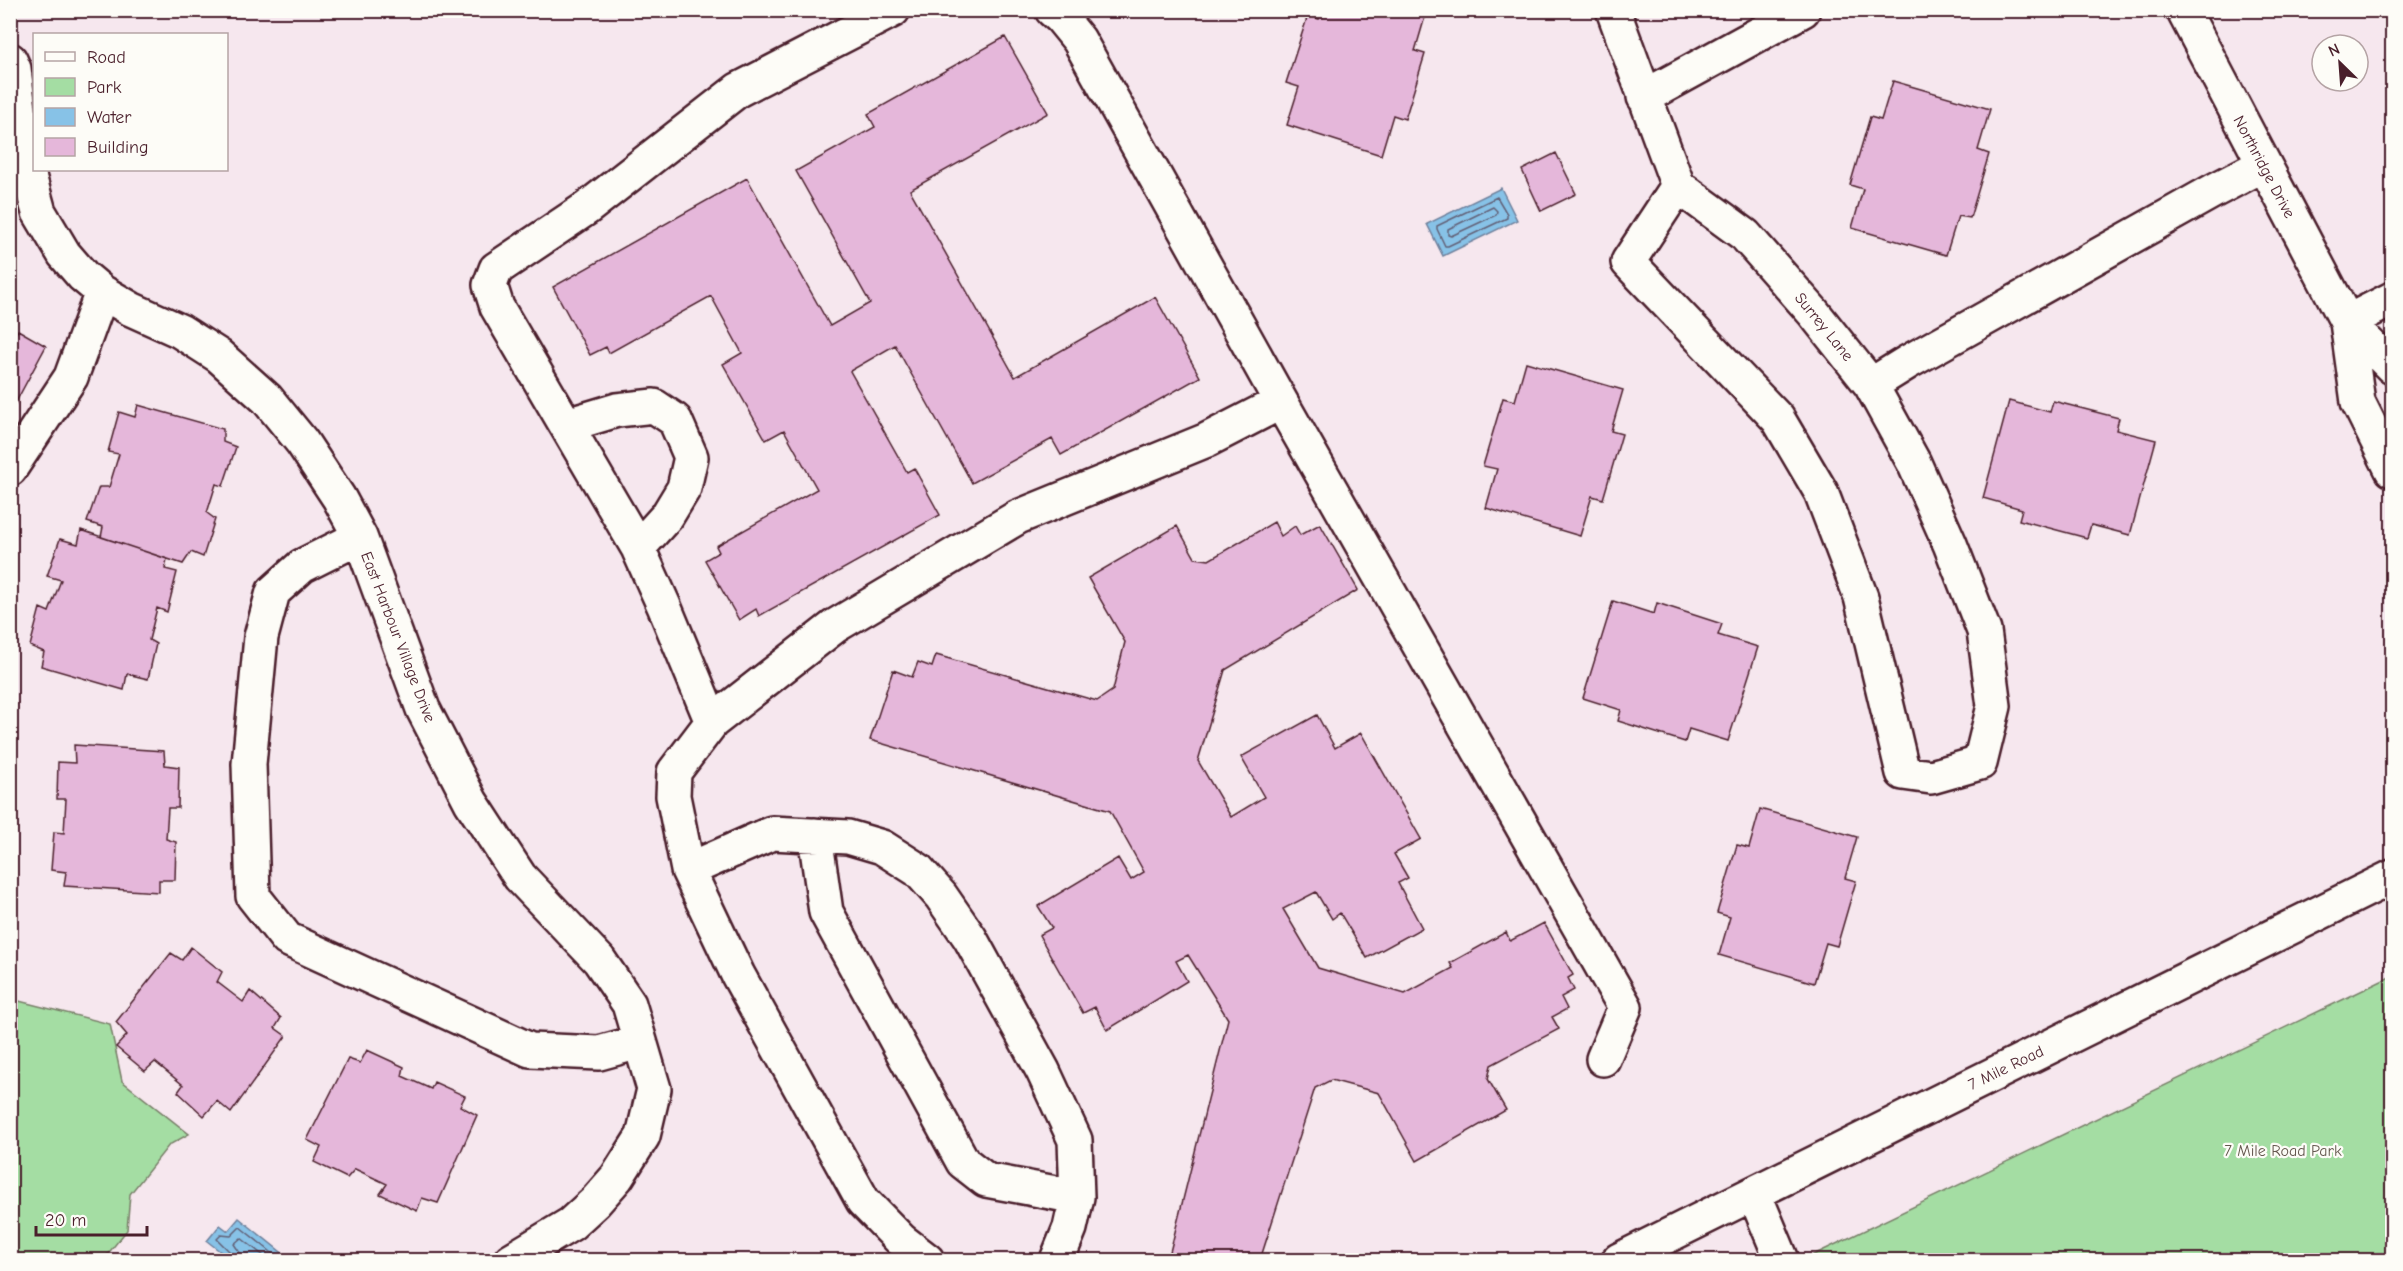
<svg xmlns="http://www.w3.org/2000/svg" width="2403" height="1271" font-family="'Comic Neue',sans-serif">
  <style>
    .green { fill: #a4dda3; stroke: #777e67; stroke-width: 1.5 }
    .water { fill: #87c2e7; stroke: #6f819c; stroke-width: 1.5 }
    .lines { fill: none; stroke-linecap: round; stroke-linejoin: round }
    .shore { stroke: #626076; stroke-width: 1.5 }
    .building { fill: #e5b7da; stroke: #4a1f2b; stroke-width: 1.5 }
    .minor-casing { stroke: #4a1f2b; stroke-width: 38 }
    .minor { stroke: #fdfcf7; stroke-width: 33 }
    .labels { text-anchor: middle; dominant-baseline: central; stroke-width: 4.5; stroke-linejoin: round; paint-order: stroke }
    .street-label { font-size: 16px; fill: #4a1f2b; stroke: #fdfcf7 }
    .park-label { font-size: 16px; fill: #65584f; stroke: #fdfcf7 }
  </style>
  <rect width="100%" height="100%" fill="#f6e7ee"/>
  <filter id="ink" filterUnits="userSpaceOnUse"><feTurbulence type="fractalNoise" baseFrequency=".0167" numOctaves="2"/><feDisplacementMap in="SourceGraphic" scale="12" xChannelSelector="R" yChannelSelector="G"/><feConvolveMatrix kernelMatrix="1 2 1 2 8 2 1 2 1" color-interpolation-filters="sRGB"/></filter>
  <g filter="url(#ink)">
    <path class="green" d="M 2392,976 L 2392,1260 L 1803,1260 Z
      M 11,999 L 110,1024 L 122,1081 L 189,1134 L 169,1145 L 130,1194 L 127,1230 L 103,1260 L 11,1260 Z"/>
    <path class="water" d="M 1501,188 L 1517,220 L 1443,256 L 1427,224 Z
      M 239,1218 L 291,1260 L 231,1260 L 207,1241 L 220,1225 L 228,1231 Z"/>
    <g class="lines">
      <path class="shore" d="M 1497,197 L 1507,214 L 1507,218 L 1448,246 L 1445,246 L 1437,229 L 1437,226 Z
        M 1493,207 L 1497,211 L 1496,215 L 1451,236 L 1448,235 L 1448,229 Z
        M 234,1260 L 233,1255 L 217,1239 L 221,1235 L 231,1236 L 240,1227 L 281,1260
        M 241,1260 L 240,1253 L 234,1244 L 241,1238 L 269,1260"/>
    </g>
    <path class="building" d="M 1322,10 L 1427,10 L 1415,51 L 1425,54 L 1405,119 L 1393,115 L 1381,155 L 1287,125 L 1299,87 L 1286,83 L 1308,15 L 1319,19 Z
      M 1005,37 L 1048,113 L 910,190 L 1015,377 L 1155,297 L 1200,377 L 1061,455 L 1052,439 L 972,483 L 895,345 L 850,371 L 907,472 L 914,468 L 940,515 L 759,616 L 756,609 L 739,620 L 705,560 L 719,552 L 716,546 L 817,489 L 784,430 L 766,440 L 723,364 L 742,353 L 711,296 L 609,353 L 606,347 L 590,355 L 553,287 L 747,178 L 830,326 L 870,303 L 796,171 L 875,127 L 868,114 Z
      M 1893,81 L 1990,109 L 1978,150 L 1989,154 L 1970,218 L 1958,216 L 1946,255 L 1852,228 L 1863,189 L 1850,185 L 1870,117 L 1881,120 Z
      M 1556,153 L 1576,194 L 1541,211 L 1522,170 Z
      M 18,330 L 46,346 L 10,413 L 10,344 Z
      M 1526,362 L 1623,390 L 1611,431 L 1622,434 L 1603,499 L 1592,496 L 1580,536 L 1486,508 L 1497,469 L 1483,466 L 1503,398 L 1515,401 Z
      M 2009,401 L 2050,412 L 2053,401 L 2119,418 L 2116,430 L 2156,440 L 2130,535 L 2091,525 L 2087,538 L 2019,520 L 2022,509 L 1983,498 Z
      M 138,405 L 223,429 L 223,442 L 236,447 L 223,486 L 216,484 L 207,513 L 215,519 L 203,557 L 191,552 L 183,564 L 101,537 L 103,527 L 87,522 L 99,487 L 109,487 L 119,454 L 108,452 L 119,412 L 135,417 Z
      M 1274,522 L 1281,536 L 1295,526 L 1300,535 L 1320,524 L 1358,590 L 1225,670 L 1198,761 L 1231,817 L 1264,797 L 1241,757 L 1317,715 L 1335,748 L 1361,733 L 1421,839 L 1394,854 L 1408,878 L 1398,883 L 1422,928 L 1367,958 L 1340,913 L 1332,919 L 1316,892 L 1283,909 L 1318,968 L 1405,994 L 1453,968 L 1450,963 L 1506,932 L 1510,941 L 1544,923 L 1573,975 L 1568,978 L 1574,990 L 1561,997 L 1567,1009 L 1552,1017 L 1559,1029 L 1491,1065 L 1488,1079 L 1506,1110 L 1417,1161 L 1379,1093 L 1331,1080 L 1315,1088 L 1260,1260 L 1168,1260 L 1228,1019 L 1188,955 L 1176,961 L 1187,981 L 1107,1030 L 1095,1007 L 1083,1013 L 1039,935 L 1052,928 L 1038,906 L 1118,858 L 1131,880 L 1144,872 L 1110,811 L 870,740 L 893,670 L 912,677 L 918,662 L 932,667 L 936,655 L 1097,701 L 1113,690 L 1125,642 L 1088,578 L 1177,526 L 1195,558 L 1209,560 Z
      M 81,530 L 167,559 L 165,569 L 177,572 L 167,612 L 157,608 L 149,640 L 156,644 L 148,679 L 127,674 L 124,690 L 41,666 L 44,652 L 30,646 L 40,608 L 49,612 L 61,580 L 47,576 L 60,539 L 78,544 Z
      M 1613,601 L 1654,614 L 1657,603 L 1722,624 L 1718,635 L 1758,647 L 1728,741 L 1689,729 L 1685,742 L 1618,721 L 1621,710 L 1583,698 Z
      M 74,745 L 164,751 L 165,765 L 179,767 L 178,808 L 168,808 L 166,839 L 176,842 L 175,880 L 159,880 L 159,892 L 64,886 L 66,872 L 51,870 L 54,832 L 64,833 L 66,799 L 57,799 L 58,762 L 75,763 Z
      M 1760,809 L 1857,837 L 1845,878 L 1856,881 L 1837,946 L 1826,943 L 1814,983 L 1719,955 L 1730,917 L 1717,913 L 1737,845 L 1749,848 Z
      M 191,947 L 222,972 L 217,982 L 243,1002 L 250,991 L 281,1018 L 275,1028 L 286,1036 L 231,1113 L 217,1101 L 204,1116 L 178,1092 L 183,1085 L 155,1062 L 145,1071 L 116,1047 L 127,1035 L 116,1022 L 171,953 L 182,960 Z
      M 367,1050 L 404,1067 L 402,1076 L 431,1089 L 434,1082 L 465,1096 L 460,1106 L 477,1115 L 438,1203 L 422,1198 L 417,1211 L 380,1194 L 387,1184 L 355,1169 L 347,1178 L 314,1162 L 321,1147 L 307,1140 L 348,1059 L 360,1063 Z"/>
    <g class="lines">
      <g class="minor-casing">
        <path id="minor" d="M 893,10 L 738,90 L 587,208 L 496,269 L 490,285 L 497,307 L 638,548 L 664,606 L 712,722 L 674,772 L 673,796 L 688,870 L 738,975 L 863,1201 L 901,1240 L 927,1260
          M 1052,10 L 1061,18 L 1079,40 L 1281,402 L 1625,1007 L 1603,1059
          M 1613,10 L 1678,186 L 1745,235 L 1813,312 L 1871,385 L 1914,463 L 1950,544 L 1984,631 L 1994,706 L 1980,763 L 1931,777 L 1903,773 L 1861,597 L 1821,492 L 1778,419 L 1628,262 L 1678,186
          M 2183,10 L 2347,322 L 2392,367
          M 10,60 L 14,69 L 26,165 L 39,212 L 64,254 L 83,276 L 102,292 L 131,309 L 180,331 L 219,356 L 267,399 L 302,442 L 339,498 L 360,537 L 423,709 L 471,802 L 520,877 L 599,960 L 629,1004 L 654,1089 L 643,1136 L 617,1177 L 595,1202 L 571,1224 L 511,1260
          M 1644,97 L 1803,10
          M 2347,322 L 2358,402 L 2392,470
          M 2347,322 L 2392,299
          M 1871,385 L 1908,362 L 2215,190 L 2263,165
          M 567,425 L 617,410 L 654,406 L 675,420 L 691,457 L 684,488 L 667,516 L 638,548
          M 10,469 L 71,377 L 102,292
          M 360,537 L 302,566 L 273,592 L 261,637 L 249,764 L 253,896 L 287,939 L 530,1050 L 599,1053 L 639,1042
          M 712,722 L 835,626 L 1018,517 L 1207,440 L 1281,402
          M 815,835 L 826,912 L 963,1162 L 986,1180 L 1077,1197
          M 688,870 L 772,833 L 848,837 L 882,847 L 918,870 L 941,896 L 970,938 L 1043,1071 L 1075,1140 L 1077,1197 L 1070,1228 L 1057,1260
          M 1754,1193 L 1782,1260
          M 1619,1260 L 2392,877"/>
      </g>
      <use href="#minor" class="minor"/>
    </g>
  </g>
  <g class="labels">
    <g class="street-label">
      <text transform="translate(2264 167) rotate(62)">Northridge Drive</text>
      <text transform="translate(1824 327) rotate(51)">Surrey Lane</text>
      <text transform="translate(398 637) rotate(69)">East Harbour Village Drive</text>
      <text transform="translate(2006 1068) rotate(-26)">7 Mile Road</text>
    </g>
    <g class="park-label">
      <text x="2283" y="1151">7 Mile Road Park</text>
    </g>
  </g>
  <rect width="2403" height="1271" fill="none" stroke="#fdfcf7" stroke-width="36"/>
  <rect x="18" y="18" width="2367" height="1235" fill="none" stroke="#4a1f2b" stroke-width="2" filter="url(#ink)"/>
  <rect x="33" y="33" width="195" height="138" fill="#fdfcf7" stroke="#b5a4a5" stroke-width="1.5"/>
  <rect x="45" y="52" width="30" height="9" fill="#fdfcf7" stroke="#b5a4a5" stroke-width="1.5"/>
  <text x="87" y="63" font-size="18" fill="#4a1f2b">Road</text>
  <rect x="45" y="78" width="30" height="18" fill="#a4dda3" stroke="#b5a4a5" stroke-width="1.5"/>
  <text x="87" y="93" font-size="18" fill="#4a1f2b">Park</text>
  <rect x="45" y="108" width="30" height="18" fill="#87c2e7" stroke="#b5a4a5" stroke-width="1.5"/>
  <text x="87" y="123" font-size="18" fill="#4a1f2b">Water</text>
  <rect x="45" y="138" width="30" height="18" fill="#e5b7da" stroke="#b5a4a5" stroke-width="1.5"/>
  <text x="87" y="153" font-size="18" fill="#4a1f2b">Building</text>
  <g transform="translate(2340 63) rotate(335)"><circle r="28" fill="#fdfcf7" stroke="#b5a4a5" stroke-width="1.5"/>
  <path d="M0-4.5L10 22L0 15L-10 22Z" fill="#4a1f2b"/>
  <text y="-9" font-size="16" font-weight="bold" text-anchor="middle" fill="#4a1f2b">N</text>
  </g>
  <path d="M36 1226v9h111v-9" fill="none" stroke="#4a1f2b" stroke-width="3"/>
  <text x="45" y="1226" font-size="18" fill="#4a1f2b" stroke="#fdfcf7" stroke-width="4.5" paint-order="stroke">20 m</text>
</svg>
